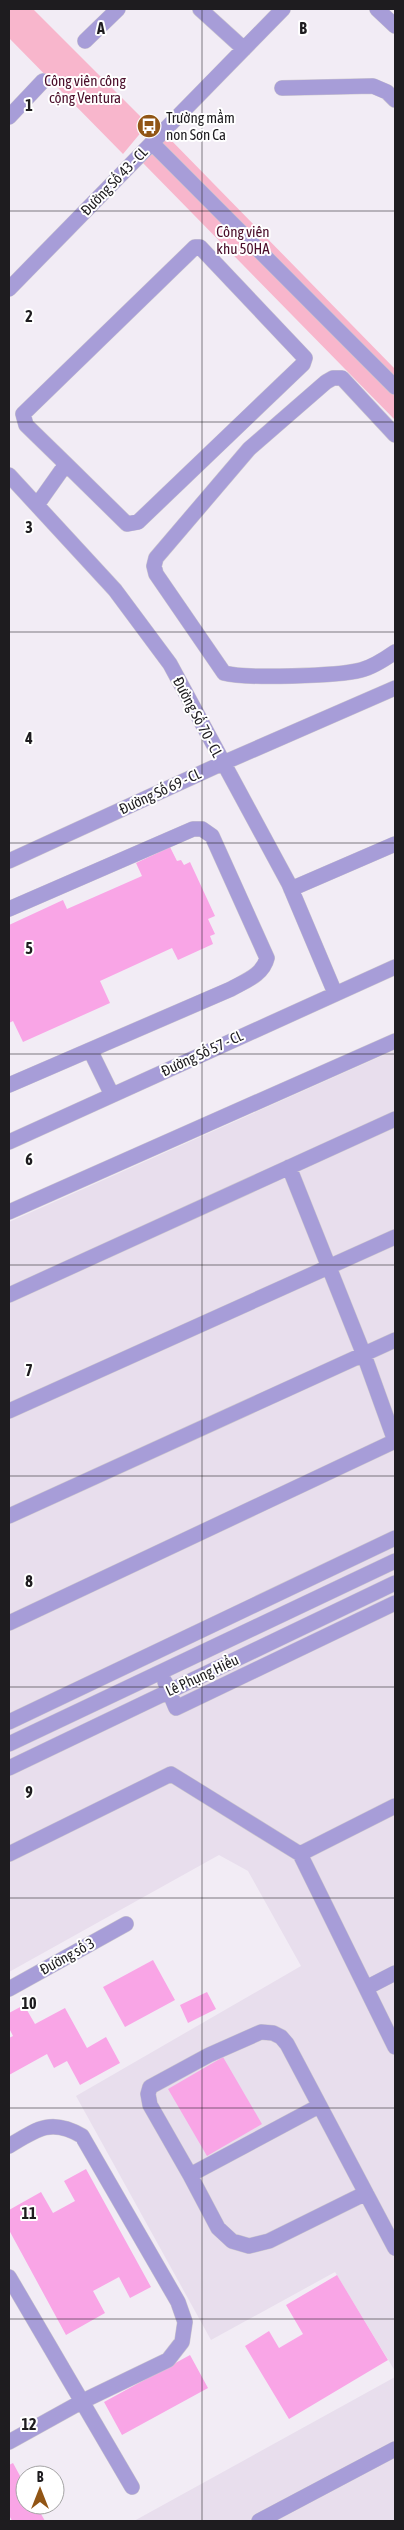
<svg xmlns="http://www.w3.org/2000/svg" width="404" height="2530" font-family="'Asap Condensed',sans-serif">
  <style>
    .built { fill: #e8deed }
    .green { fill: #f8b6cc }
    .building { fill: #f9a5e6 }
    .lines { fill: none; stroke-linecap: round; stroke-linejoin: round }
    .minor-casing { stroke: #ccc7ce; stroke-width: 16 }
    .minor { stroke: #a79dd8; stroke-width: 15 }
    .grid { fill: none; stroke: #1e1c1f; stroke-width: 1; stroke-opacity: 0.55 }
    .labels { text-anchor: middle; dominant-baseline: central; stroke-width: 4; stroke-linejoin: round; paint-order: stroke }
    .park-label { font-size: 15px; fill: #4b0e2a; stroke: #fff }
    .poi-label { font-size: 15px; fill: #1e1c1f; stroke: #fff; text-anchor: start }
    .street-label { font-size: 15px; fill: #1e1c1f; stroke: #fff }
    .grid-label { font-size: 16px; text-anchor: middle; font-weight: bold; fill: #1e1c1f; stroke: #fff; stroke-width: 4; stroke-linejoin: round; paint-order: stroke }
  </style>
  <rect width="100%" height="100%" fill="#f2ecf5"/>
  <path class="built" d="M 395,1050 L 395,2371 L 335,2272 L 211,2340 L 76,2096 L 301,1966 L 248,1871 L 219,1855 L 9,1972 L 9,1222 Z
    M 395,2377 L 395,2521 L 134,2521 Z"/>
  <path class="green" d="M 9,9 L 33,9 L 148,124 L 123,154 L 9,38 Z
    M 167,136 L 395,369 L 395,420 L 142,162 Z"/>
  <path class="building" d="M 170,847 L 177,861 L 181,860 L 184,865 L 190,862 L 215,916 L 208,919 L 215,934 L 210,936 L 213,944 L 178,960 L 172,948 L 100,981 L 110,1003 L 23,1042 L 13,1021 L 9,1023 L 9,925 L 63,900 L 67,909 L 142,876 L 136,863 Z
    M 153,1960 L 175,2000 L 125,2027 L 103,1987 Z
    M 207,1992 L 216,2009 L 188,2023 L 180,2005 Z
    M 24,2005 L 35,2024 L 65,2008 L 87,2048 L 106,2037 L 120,2063 L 80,2085 L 67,2061 L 54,2068 L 47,2054 L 9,2075 L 9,2038 L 13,2036 L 9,2028 L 9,2013 Z
    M 223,2057 L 262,2124 L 207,2156 L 168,2089 Z
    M 86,2169 L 151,2287 L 130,2298 L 119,2277 L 93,2291 L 105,2313 L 66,2335 L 9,2230 L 9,2210 L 41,2192 L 53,2213 L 75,2201 L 64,2181 Z
    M 337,2275 L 388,2360 L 289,2419 L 245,2346 L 269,2331 L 279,2348 L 303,2334 L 286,2305 Z
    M 190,2355 L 208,2388 L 122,2435 L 104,2402 Z
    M 13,2463 L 25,2485 L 25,2505 L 36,2505 L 45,2521 L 12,2521 L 9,2515 L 9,2465 Z"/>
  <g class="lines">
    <g class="minor-casing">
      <path id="minor" d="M 200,9 L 244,49
        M 377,9 L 395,26
        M 85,41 L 118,9
        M 282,88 L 373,86 L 387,92 L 395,100
        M 9,117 L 43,81
        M 152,143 L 395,387
        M 9,289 L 283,9
        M 395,435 L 342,378 L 333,378 L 326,382 L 249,449 L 156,558 L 154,566 L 156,574 L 224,673 C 246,679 338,676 361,670 C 373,667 385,659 395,652
        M 9,475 L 115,590 L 170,664 L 289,884 L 335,993
        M 37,505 L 66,464 L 26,425 L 23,414 L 195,247 L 200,247 L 305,358 L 303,364 L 138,522 L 127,524 L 66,464
        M 9,861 L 223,763 L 395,688
        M 291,889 L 395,844
        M 9,909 L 193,829 L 202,829 L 212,836 L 267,958 C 263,975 245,981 231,989 L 9,1085
        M 90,1050 L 112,1095
        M 9,1142 L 395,967
        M 289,1167 L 364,1355 L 395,1441
        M 9,1212 L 395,1041
        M 9,1295 L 395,1119
        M 9,1411 L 395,1237
        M 9,1516 L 395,1340
        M 9,1623 L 395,1441
        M 165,1682 L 176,1708 L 395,1603
        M 9,1722 L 395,1538
        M 9,1744 L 395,1561
        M 9,1768 L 395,1583
        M 395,1806 L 300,1854 L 395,2047
        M 9,1854 L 171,1774 L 300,1854
        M 366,1988 L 395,1973
        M 9,1989 L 126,1924
        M 319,2106 L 190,2175 L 218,2228 L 232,2241 L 249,2246 L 269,2241 L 366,2193
        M 9,2146 C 37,2129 51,2118 82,2136 L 178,2302 L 185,2322 L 182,2342 L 168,2360 L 83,2401 L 9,2442
        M 190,2175 L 150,2105 L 148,2094 L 150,2087 L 209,2055 L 261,2032 L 273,2033 L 281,2037 L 287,2044 L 395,2248
        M 9,2277 L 132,2487
        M 259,2521 L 395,2449"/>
    </g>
    <use href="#minor" class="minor"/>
  </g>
  <path class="grid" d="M 202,9 L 202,2521M 9,211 L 395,211M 9,422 L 395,422M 9,632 L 395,632M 9,843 L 395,843M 9,1054 L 395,1054M 9,1265 L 395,1265M 9,1476 L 395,1476M 9,1687 L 395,1687M 9,1898 L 395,1898M 9,2108 L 395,2108M 9,2319 L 395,2319"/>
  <defs>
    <g id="bus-disc" transform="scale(1.25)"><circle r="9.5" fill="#915515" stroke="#fff"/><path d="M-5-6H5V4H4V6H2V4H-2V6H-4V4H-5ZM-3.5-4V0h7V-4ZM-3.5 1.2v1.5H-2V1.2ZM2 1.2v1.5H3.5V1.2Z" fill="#fff"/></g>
  </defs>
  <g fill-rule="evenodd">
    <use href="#bus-disc" x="149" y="126"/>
  </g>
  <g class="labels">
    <g class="park-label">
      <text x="85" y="80">Công viên công<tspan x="85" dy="17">cộng Ventura</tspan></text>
      <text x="243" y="231">Công viên<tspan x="243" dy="17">khu 50HA</tspan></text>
    </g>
    <g class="poi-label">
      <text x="166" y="117">Trường mầm<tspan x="166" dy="17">non Sơn Ca</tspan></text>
    </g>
    <g class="street-label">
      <text transform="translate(114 181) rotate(-46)">Đường Số 43 - CL</text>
      <text transform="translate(198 717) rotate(62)">Đường Số 70 - CL</text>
      <text transform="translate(160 791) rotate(-25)">Đường Số 69 - CL</text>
      <text transform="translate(202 1053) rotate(-25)">Đường Số 57 - CL</text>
      <text transform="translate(202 1675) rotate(-25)">Lê Phụng Hiểu</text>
      <text transform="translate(67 1956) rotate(-29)">Đường số 3</text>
    </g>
  </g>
  <g class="grid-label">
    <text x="101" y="34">A</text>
    <text x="303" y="34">B</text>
    <text x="29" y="111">1</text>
    <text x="29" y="322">2</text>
    <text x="29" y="533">3</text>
    <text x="29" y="744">4</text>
    <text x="29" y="954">5</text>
    <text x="29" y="1165">6</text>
    <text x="29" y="1376">7</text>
    <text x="29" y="1587">8</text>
    <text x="29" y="1798">9</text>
    <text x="29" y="2009">10</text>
    <text x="29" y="2219">11</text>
    <text x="29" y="2430">12</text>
  </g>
  <rect width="404" height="2530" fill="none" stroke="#1e1c1f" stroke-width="20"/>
  <g transform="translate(40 2490)"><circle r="24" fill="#ffffff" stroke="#a5a4a5"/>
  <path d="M0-4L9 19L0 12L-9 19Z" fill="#915515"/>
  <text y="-8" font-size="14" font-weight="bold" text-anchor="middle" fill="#1e1c1f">B</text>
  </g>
</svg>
